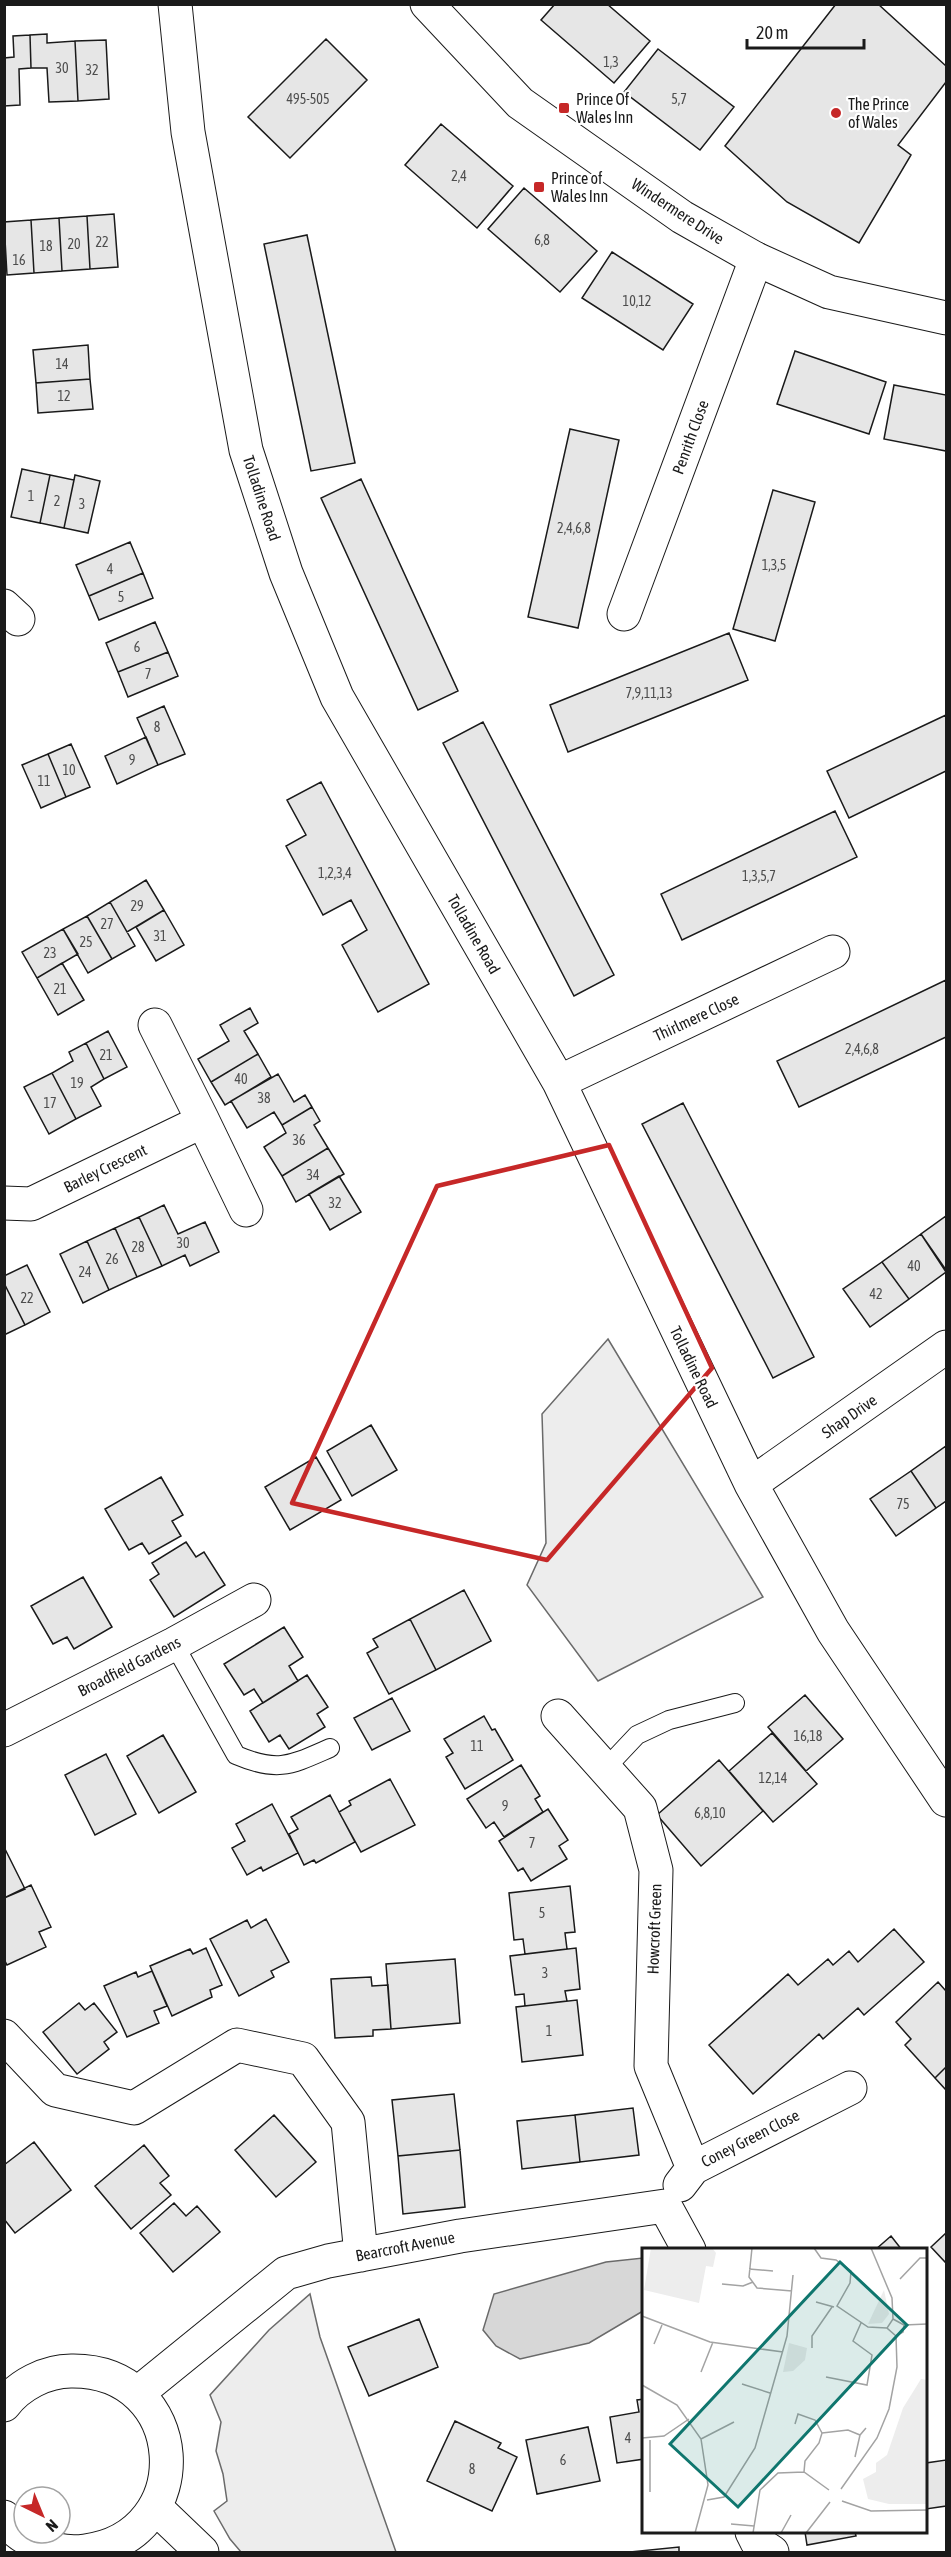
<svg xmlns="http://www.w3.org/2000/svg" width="951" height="2557" font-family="'Asap Condensed',sans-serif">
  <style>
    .built { fill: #ededed; stroke: #6a6a6a; stroke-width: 1.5 }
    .water { fill: #d7d7d7; stroke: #6a6a6a; stroke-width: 1.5 }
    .building { fill: #e6e6e6; stroke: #1a1a1a; stroke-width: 1.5 }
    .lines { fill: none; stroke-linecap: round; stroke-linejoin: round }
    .service-casing { stroke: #1a1a1a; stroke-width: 20 }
    .minor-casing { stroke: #1a1a1a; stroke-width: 35 }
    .tertiary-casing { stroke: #1a1a1a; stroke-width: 35 }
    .secondary-casing { stroke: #1a1a1a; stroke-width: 35 }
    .service { stroke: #fff; stroke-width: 18 }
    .minor { stroke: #fff; stroke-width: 33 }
    .tertiary { stroke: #fff; stroke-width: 33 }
    .secondary { stroke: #fff; stroke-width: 33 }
    .marked { fill: none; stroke: #c62828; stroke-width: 4.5; stroke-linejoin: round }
    .poi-dot { fill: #c62828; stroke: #fff; stroke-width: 2 }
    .labels { text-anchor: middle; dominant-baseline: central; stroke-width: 4.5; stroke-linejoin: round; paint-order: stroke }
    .number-label { font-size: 14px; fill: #4d4d4d }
    .poi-label { font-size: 16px; fill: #1a1a1a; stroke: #fff; text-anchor: start }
    .street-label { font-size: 16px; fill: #1a1a1a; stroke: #fff }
    .inset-road { fill: none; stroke: #a3a3a3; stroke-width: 1.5 }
    .view { fill: #0f766e; fill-opacity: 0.15; stroke: #0f766e; stroke-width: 3 }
    .inset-edge { fill: none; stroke: #1a1a1a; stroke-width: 3 }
  </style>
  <rect width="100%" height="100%" fill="#fff"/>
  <path class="built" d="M 608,1339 L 763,1597 L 598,1681 L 527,1585 L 546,1543 L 542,1414 Z
    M 310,2294 L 320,2337 L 396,2552 L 241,2552 L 230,2539 L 214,2511 L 227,2501 L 223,2474 L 216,2451 L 221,2422 L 210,2395 L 269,2330 Z"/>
  <path class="water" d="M 643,2258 L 643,2311 L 589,2343 L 520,2359 L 496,2346 L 483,2330 L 494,2294 L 606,2262 Z"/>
  <path class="building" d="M 555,4 L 607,4 L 650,41 L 614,83 L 541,20 Z
    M 836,4 L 878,4 L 946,66 L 946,82 L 898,145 L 911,155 L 859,243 L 787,202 L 725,146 Z
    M 47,34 L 47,43 L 75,41 L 78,101 L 49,102 L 47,68 L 31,68 L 30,35 Z
    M 30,35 L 31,68 L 19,69 L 20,105 L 4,106 L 4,58 L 14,57 L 13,36 Z
    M 326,39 L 367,80 L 290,158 L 248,117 Z
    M 106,40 L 109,99 L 78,101 L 75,41 Z
    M 658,49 L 734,107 L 700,150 L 624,92 Z
    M 441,124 L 513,186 L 477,228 L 405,165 Z
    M 524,188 L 597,251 L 560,292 L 488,229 Z
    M 114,214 L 118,267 L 90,269 L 87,216 Z
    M 87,216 L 90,269 L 62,271 L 59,218 Z
    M 59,218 L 62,271 L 34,273 L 31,220 Z
    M 31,220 L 34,273 L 7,275 L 4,222 Z
    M 307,235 L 355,463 L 311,471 L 264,244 Z
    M 612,252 L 693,304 L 663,350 L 582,298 Z
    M 88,345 L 90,379 L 36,383 L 33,350 Z
    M 795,351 L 886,382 L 869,434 L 777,404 Z
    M 90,379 L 93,409 L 38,413 L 36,383 Z
    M 894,385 L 946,395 L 946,451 L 884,439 Z
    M 570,429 L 619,440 L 578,628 L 528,617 Z
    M 22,469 L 50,475 L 40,523 L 11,517 Z
    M 50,475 L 74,480 L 64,528 L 40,523 Z
    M 75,475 L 100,481 L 88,533 L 64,528 Z
    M 361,479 L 458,691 L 418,710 L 321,498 Z
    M 773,490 L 815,502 L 775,641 L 733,629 Z
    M 130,542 L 143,573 L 89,596 L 76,565 Z
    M 143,573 L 153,598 L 99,620 L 89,596 Z
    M 155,622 L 168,652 L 118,672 L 106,643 Z
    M 729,633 L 748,680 L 568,752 L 550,705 Z
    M 168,652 L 178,676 L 128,697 L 118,672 Z
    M 164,706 L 185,754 L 158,765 L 137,718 Z
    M 946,715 L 946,771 L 849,818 L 827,771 Z
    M 483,722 L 614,975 L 574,996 L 443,743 Z
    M 146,737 L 158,765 L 117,784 L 105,756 Z
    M 71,744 L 90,787 L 66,797 L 48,754 Z
    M 48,754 L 66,797 L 41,808 L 22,765 Z
    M 321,782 L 429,984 L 378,1012 L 342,945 L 367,930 L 351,900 L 323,915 L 286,846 L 306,835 L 287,800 Z
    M 835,811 L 857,857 L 682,940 L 661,894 Z
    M 146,880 L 164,910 L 127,932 L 110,902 Z
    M 110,902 L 135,946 L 112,959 L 87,916 Z
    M 164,910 L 184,945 L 156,961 L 136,927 Z
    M 87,916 L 112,959 L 88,973 L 63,929 Z
    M 63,929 L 78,954 L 37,978 L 22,952 Z
    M 62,963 L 84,1000 L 58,1015 L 37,978 Z
    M 946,980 L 946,1037 L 799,1107 L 777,1061 Z
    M 250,1008 L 258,1023 L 244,1031 L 258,1054 L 211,1082 L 198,1059 L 229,1041 L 220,1025 Z
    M 108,1031 L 127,1067 L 104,1079 L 86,1043 Z
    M 86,1043 L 104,1079 L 91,1087 L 101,1106 L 76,1119 L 52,1073 L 73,1061 L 69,1052 Z
    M 258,1054 L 271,1077 L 225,1105 L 211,1082 Z
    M 52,1073 L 76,1119 L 49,1134 L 24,1087 Z
    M 278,1074 L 294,1102 L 305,1095 L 312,1107 L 282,1125 L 274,1112 L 247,1128 L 231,1101 Z
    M 683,1103 L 814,1357 L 773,1378 L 642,1124 Z
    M 312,1107 L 320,1121 L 314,1125 L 328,1148 L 282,1176 L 264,1147 L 286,1133 L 282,1125 Z
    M 328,1148 L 344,1174 L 296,1202 L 282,1176 Z
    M 339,1176 L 361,1212 L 330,1230 L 309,1194 Z
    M 164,1205 L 178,1234 L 205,1222 L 219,1252 L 190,1266 L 185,1255 L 162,1266 L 139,1217 Z
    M 946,1216 L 946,1270 L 921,1234 Z
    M 139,1217 L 162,1266 L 137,1277 L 115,1228 Z
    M 115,1228 L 137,1277 L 109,1290 L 87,1241 Z
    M 921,1234 L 946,1272 L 909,1299 L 882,1262 Z
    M 87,1241 L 109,1290 L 83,1303 L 60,1254 Z
    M 882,1262 L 909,1299 L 870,1327 L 843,1289 Z
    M 27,1265 L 50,1312 L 25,1325 L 4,1283 L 4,1276 Z
    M 4,1283 L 25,1325 L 4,1335 Z
    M 371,1425 L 397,1470 L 352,1496 L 327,1451 Z
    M 946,1446 L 946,1501 L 936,1508 L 911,1471 Z
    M 316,1457 L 341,1500 L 290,1530 L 265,1487 Z
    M 911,1471 L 936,1508 L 896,1536 L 870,1499 Z
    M 161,1477 L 183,1515 L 172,1521 L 181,1536 L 149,1554 L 142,1543 L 129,1550 L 105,1509 Z
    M 186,1542 L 196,1557 L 204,1552 L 225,1585 L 174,1617 L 150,1580 L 159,1574 L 152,1563 Z
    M 83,1577 L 112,1627 L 74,1649 L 67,1637 L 53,1644 L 31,1606 Z
    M 464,1590 L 491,1641 L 436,1670 L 410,1619 Z
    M 410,1619 L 436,1670 L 389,1694 L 367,1653 L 378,1647 L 373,1639 Z
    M 284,1627 L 303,1657 L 289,1666 L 298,1681 L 263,1703 L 254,1689 L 244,1695 L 224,1664 Z
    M 307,1675 L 328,1707 L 317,1714 L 325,1727 L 289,1749 L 280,1735 L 269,1742 L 250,1711 Z
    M 805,1695 L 843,1739 L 806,1771 L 768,1727 Z
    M 392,1698 L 410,1731 L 372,1750 L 354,1718 Z
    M 484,1716 L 492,1730 L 495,1729 L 513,1760 L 465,1789 L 446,1757 L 453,1753 L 444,1739 Z
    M 772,1733 L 817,1784 L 773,1822 L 729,1771 Z
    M 163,1735 L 196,1792 L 159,1813 L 127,1756 Z
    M 106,1754 L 136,1814 L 95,1835 L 65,1775 Z
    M 719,1760 L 763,1811 L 701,1866 L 657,1815 Z
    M 521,1765 L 540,1796 L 535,1799 L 543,1812 L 504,1837 L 494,1822 L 486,1828 L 467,1799 Z
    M 390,1779 L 415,1825 L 361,1852 L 339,1812 L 351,1805 L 349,1801 Z
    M 330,1795 L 355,1842 L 316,1863 L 314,1860 L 304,1865 L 289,1834 L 298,1829 L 291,1817 Z
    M 272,1804 L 298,1853 L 263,1871 L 261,1867 L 247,1875 L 232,1848 L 245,1841 L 236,1824 Z
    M 548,1809 L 568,1840 L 559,1846 L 567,1859 L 531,1881 L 523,1868 L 518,1871 L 499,1841 Z
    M 4,1847 L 25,1889 L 4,1898 Z
    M 31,1885 L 51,1927 L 39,1932 L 46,1947 L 7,1965 L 4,1959 L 4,1898 Z
    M 570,1886 L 575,1932 L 565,1933 L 567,1949 L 525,1954 L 523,1939 L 514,1940 L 509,1893 Z
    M 266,1919 L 289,1962 L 271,1971 L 274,1977 L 239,1996 L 210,1939 L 247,1920 L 251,1928 Z
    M 894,1929 L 924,1962 L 864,2015 L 858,2008 L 823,2039 L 819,2034 L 753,2094 L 709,2045 L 788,1974 L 798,1985 L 828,1959 L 833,1965 L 849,1951 L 858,1962 Z
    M 206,1948 L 222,1985 L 210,1990 L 212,1997 L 172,2016 L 150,1966 L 190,1949 L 193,1954 Z
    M 576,1948 L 580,1989 L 565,1991 L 567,2001 L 525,2006 L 524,1994 L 515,1995 L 510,1956 Z
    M 455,1959 L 460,2023 L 391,2029 L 386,1964 Z
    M 152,1971 L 167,2006 L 154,2011 L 159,2023 L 127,2037 L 104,1986 L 136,1972 L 138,1977 Z
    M 371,1977 L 372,1986 L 388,1985 L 391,2029 L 373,2030 L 373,2036 L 335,2038 L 331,1979 Z
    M 938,1982 L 946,1991 L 946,2067 L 935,2078 L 905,2045 L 911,2039 L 896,2022 Z
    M 577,2000 L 583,2055 L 522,2062 L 516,2007 Z
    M 79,2003 L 85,2010 L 94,2003 L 117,2032 L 104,2042 L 109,2049 L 77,2074 L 43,2032 Z
    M 946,2067 L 946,2090 L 935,2078 Z
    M 454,2094 L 460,2150 L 398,2156 L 392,2100 Z
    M 633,2108 L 639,2155 L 580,2162 L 575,2115 Z
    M 274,2115 L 316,2162 L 276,2197 L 235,2150 Z
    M 575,2115 L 580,2162 L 522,2169 L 517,2121 Z
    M 34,2142 L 71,2190 L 15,2233 L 4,2219 L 4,2165 Z
    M 144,2145 L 169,2176 L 160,2183 L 171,2195 L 131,2229 L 95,2186 Z
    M 460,2150 L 465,2207 L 403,2214 L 398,2156 Z
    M 174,2203 L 186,2216 L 197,2206 L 220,2232 L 173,2272 L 140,2233 Z
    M 946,2233 L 946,2263 L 931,2247 Z
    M 891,2236 L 902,2250 L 875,2250 Z
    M 419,2319 L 438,2367 L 369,2396 L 348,2347 Z
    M 644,2399 L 644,2459 L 617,2463 L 610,2417 L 639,2412 L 637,2400 Z
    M 455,2421 L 501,2443 L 498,2448 L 517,2457 L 492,2511 L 427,2481 Z
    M 588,2427 L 600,2481 L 537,2494 L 526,2440 Z
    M 946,2460 L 946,2506 L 926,2509 L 926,2463 Z
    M 805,2532 L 855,2532 L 856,2536 L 807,2545 Z
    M 679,2547 L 679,2552 L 630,2552 Z"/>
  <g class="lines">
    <g class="service-casing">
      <path id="service" d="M 174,1644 L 236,1755 C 278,1773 291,1765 330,1748
        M 605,1769 L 637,1735 L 669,1720 L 735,1703"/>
    </g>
    <g class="minor-casing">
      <path id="minor" d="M 175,4 L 188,132 L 246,450 L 286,573 L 337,697 L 559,1082 L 751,1484 L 833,1631 L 946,1800
        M 4,606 L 18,619
        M 624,614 L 756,259
        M 559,1082 L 833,952
        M 203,1121 L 246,1210
        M 4,1203 L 31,1204 L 203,1121 L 155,1025
        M 751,1484 L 946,1347
        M 558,1716 L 640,1808 L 656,1870 L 651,2066 L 693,2168
        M 4,1730 L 174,1644 L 254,1600
        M 4,2036 L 55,2090 L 134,2108 L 237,2045 L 303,2059 L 348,2122 L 361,2255
        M 680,2185 L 693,2168 L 850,2088
        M 138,2393 L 286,2273 L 328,2261 L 460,2236 L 665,2206 L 689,2250
        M 752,2532 L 757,2542 L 772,2552"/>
    </g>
    <g class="tertiary-casing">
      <path id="tertiary" d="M 427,4 L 520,103 L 682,217 L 756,259 L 829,292 L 946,318"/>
    </g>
    <g class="secondary-casing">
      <path id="secondary" d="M 4,2405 C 19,2385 46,2371 71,2371 C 190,2369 201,2536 85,2551 C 57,2555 20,2542 4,2517
        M 155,2507 L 202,2552"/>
    </g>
    <use href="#service" class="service"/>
    <use href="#minor" class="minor"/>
    <use href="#tertiary" class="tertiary"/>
    <use href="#secondary" class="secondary"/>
  </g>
  <path class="marked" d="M 609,1145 L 712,1368 L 547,1560 L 292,1503 L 437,1186 Z"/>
  <g class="poi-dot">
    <rect x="558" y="102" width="12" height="12" rx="3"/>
    <circle cx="836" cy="113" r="6"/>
    <rect x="533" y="181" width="12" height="12" rx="3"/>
  </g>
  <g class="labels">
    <g class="number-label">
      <text x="611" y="62">1,3</text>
      <text x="62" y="68">30</text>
      <text x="92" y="70">32</text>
      <text x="308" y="99">495-505</text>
      <text x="679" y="99">5,7</text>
      <text x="459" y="176">2,4</text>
      <text x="542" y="240">6,8</text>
      <text x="102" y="242">22</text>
      <text x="74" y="244">20</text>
      <text x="46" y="246">18</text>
      <text x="19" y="260">16</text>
      <text x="637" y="301">10,12</text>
      <text x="62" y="364">14</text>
      <text x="64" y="396">12</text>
      <text x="31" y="496">1</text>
      <text x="57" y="501">2</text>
      <text x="82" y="504">3</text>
      <text x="574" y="528">2,4,6,8</text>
      <text x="774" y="565">1,3,5</text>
      <text x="110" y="569">4</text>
      <text x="121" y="597">5</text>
      <text x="137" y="647">6</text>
      <text x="148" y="674">7</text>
      <text x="649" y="693">7,9,11,13</text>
      <text x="157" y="727">8</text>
      <text x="132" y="760">9</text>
      <text x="69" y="770">10</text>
      <text x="44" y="781">11</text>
      <text x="335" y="873">1,2,3,4</text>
      <text x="759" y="876">1,3,5,7</text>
      <text x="137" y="906">29</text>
      <text x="107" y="924">27</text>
      <text x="160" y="936">31</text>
      <text x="86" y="942">25</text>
      <text x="50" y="953">23</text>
      <text x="60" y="989">21</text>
      <text x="862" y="1049">2,4,6,8</text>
      <text x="106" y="1055">21</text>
      <text x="241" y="1079">40</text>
      <text x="77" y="1083">19</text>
      <text x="264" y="1098">38</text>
      <text x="50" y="1103">17</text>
      <text x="299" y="1140">36</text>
      <text x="313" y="1175">34</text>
      <text x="335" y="1203">32</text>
      <text x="183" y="1243">30</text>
      <text x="138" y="1247">28</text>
      <text x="112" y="1259">26</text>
      <text x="914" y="1266">40</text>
      <text x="85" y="1272">24</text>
      <text x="876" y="1294">42</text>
      <text x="27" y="1298">22</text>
      <text x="903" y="1504">75</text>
      <text x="808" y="1736">16,18</text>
      <text x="477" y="1746">11</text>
      <text x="773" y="1778">12,14</text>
      <text x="505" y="1806">9</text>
      <text x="710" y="1813">6,8,10</text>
      <text x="532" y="1843">7</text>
      <text x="542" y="1913">5</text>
      <text x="545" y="1973">3</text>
      <text x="549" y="2031">1</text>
      <text x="628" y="2438">4</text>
      <text x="563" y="2460">6</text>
      <text x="472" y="2469">8</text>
    </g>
    <g class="poi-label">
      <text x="576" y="99">Prince Of<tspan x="576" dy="18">Wales Inn</tspan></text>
      <text x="848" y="104">The Prince<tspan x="848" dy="18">of Wales</tspan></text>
      <text x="551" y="178">Prince of<tspan x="551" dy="18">Wales Inn</tspan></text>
    </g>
    <g class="street-label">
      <text transform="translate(678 211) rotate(33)">Windermere Drive</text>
      <text transform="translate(690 437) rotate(-70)">Penrith Close</text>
      <text transform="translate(262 498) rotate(72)">Tolladine Road</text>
      <text transform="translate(474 934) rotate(60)">Tolladine Road</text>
      <text transform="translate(696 1017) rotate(-25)">Thirlmere Close</text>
      <text transform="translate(105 1168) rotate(-26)">Barley Crescent</text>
      <text transform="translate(694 1367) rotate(64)">Tolladine Road</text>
      <text transform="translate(849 1416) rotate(-35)">Shap Drive</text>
      <text transform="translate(129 1666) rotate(-27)">Broadfield Gardens</text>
      <text transform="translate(654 1929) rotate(-88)">Howcroft Green</text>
      <text transform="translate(750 2138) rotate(-27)">Coney Green Close</text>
      <text transform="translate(405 2246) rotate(-11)">Bearcroft Avenue</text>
    </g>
  </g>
  <g transform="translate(642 2248)">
    <rect width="285" height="285" fill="#fff"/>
    <path d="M 242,42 L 247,66 L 240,75 L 226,76 ZM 147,95 L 165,100 L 163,112 L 151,123 L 141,124 Z" fill="#ededed"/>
    <path d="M 279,131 L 285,132 L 285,256 L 247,256 L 226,251 L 221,231 L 234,224 L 234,215 L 245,207 L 261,160 Z" fill="#ededed"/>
    <path d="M 9,0 L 70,0 L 74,5 L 71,19 L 64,18 L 57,55 L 2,42 Z" fill="#ededed"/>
    <path class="inset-road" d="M 110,0 L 107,29 L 115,40 L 150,43M 172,0 L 179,10 L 194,12 L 209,23 L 208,35 L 195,58 L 226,79 L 245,80M 229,0 L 250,50 L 251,71M 107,21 L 131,23M 258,31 L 278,10 L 285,10M 80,36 L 101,38 L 111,34M 174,54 L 192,59M 0,68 L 68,94 L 141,104M 251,71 L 262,77 L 261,84 L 254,88M 251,71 L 245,80 L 254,88M 262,77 L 285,76M 12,96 L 20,77M 170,100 L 170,88 L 190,59M 59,124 L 71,94M 184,129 L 225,137 L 230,107 L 211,93 L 219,75M 100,136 L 128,145M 0,137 L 35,157 L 59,191 L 66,237 L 53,285M 153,176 L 156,166 L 173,172 L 180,185 L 177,195 L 163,213 L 162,224M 180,185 L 206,182 L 218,187 L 224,180M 0,190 L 22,188 L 47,171M 59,191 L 92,174M 8,192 L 8,244M 213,209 L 218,187M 199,241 L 235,190 L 247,161 L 255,119 L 254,88M 65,252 L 82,249 L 113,200 L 145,88 L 151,27M 200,253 L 229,263 L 285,262M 89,276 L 112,278M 111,285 L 118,242 L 136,225 L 162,224 L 187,242M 139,285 L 149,267M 164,285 L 188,254"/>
    <path class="view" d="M 198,14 L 265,77 L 96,259 L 28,196 Z"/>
    <rect width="285" height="285" class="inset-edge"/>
  </g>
  <rect width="951" height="2557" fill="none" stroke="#1a1a1a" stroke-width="12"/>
  <g transform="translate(42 2515) rotate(137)"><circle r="28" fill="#ffffff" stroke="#a3a3a3" stroke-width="1.5"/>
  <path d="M0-4.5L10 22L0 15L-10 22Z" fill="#c62828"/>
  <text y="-9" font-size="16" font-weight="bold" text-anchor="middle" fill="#1a1a1a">N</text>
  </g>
  <path d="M747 39v9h117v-9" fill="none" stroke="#1a1a1a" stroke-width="3"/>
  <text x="756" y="39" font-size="18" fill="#1a1a1a" stroke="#ffffff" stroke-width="4.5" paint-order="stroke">20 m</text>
</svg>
